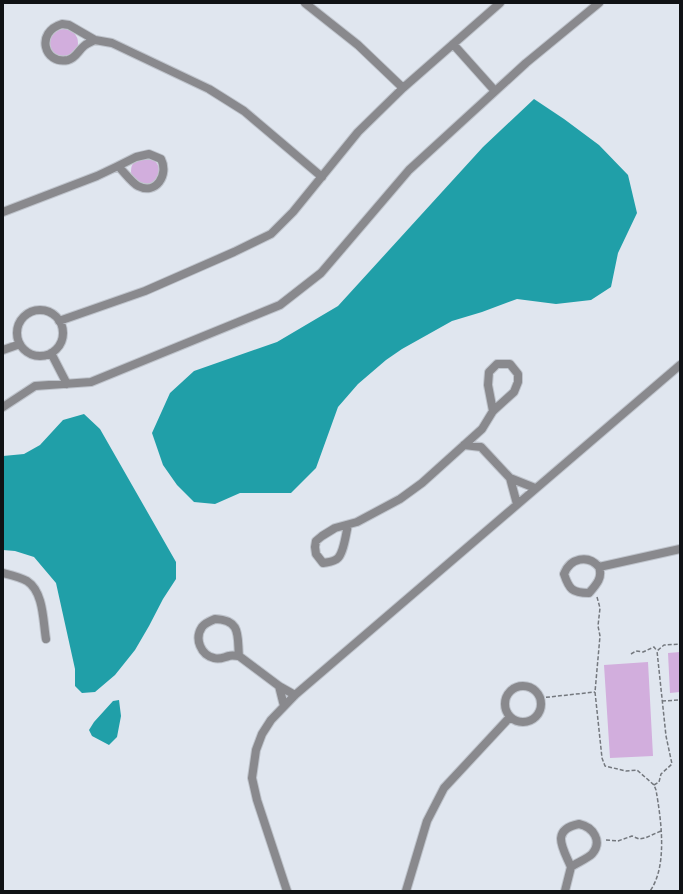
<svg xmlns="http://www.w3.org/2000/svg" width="683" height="894" font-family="'DejaVu Sans',sans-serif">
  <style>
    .green { fill: #d2aedd }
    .water { fill: #209fa8 }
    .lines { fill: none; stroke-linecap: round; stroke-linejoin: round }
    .minor-casing { stroke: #bfc4cc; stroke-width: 10 }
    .path { stroke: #74787e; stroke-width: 1.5; stroke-dasharray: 4 2; stroke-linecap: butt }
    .minor { stroke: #89898d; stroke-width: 8 }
  </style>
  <rect width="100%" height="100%" fill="#e0e6ef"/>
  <path class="green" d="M50 43a14 14 0 1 1 28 0a14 14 0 1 1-28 0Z
    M131 171a14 14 0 1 1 28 0a14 14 0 1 1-28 0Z
    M 680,652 L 680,692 L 670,693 L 668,653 Z
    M 648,662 L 653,756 L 610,758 L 604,665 Z"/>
  <path class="water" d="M 534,99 L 564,119 L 599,145 L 628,175 L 637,213 L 618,253 L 611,287 L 591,300 L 556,304 L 517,299 L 482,312 L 452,321 L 402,349 L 386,360 L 358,384 L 338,407 L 316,468 L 291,493 L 240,493 L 215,504 L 194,502 L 177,485 L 163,465 L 152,433 L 170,393 L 194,371 L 277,342 L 338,306 L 483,147 Z
    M 84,414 L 100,429 L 176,562 L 176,579 L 163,599 L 149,626 L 135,650 L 115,675 L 95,692 L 82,693 L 75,686 L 75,669 L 56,583 L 34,557 L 15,551 L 3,550 L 3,456 L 24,454 L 40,445 L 63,420 Z
    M 119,700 L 121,716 L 117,737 L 109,745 L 92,736 L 89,730 L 94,722 L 113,701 Z"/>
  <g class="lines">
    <g class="minor-casing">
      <path id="minor" d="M 305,3 L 358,45 L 403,88
        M 62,24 L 69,25 L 95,40 C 91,42 87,43 84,46 C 78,51 76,58 68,60 C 44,65 35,32 62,24 Z
        M 95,40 L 112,43 L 209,89 L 244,111 L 322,177
        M 453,44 L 495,91
        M 149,154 L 161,159 C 169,175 156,195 138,186 C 132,183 124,172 118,166 L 136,157 Z
        M 3,212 L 97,176 L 118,166
        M17 333a23 23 0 1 1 46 0a23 23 0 1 1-46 0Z
        M 59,321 L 145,291 L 234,252 L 271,234 L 293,212 L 358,132 L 403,88 L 500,3
        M 3,350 L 20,344
        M 51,353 L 67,384
        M 3,407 L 35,386 L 91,382 L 280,305 L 321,273 L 409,170 L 526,63 L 599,3
        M 464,445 L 481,447 L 510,478 L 535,488
        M 510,478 L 517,504
        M 348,525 C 346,533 344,552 338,558 C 334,562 328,562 323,563 L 316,554 L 315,547 L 316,541 L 322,536 L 335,528 L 357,522 L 400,499 L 422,483 L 482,429 L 493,411 L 514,392 L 518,382 L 518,374 L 510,364 L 497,364 L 489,372 L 488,385 L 493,411
        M 599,567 C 603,578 596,585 589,593 C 572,593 569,589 564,574 C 570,558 588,554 599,567 L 680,549
        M 3,573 C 11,575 20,577 27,581 C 44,592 43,622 46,639
        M 215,619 C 242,620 237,637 239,656 C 236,656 232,655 229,656 C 224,657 220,660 214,658 C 201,655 194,639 202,627 C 205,623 210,621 215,619 Z
        M 239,656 L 279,686 L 295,695
        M505 704a18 18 0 1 1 36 0a18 18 0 1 1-36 0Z
        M 279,686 L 284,706
        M 579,824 C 593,827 603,841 592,854 C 588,858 577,863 571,867 C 564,850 549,830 579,824 Z
        M 287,891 L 257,800 L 252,778 L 256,750 L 262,734 L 271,720 L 295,695 L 680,365
        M 406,891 L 427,821 L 444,788 L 510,717
        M 565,891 L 571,867"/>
    </g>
    <path class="path" d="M 597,597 L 600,608 L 598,626 L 600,636 L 595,692 L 602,758 L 605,766 L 626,771 L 637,770 L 654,785 L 656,790 C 661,819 668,866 650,891
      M 631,654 L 636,651 L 643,652 L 654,647 L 657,651
      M 540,698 L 595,692
      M 662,701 L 680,700
      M 654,785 L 659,782 L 661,774 L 672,764 L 666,736 L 657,651 L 664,645 L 680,644
      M 606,840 L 618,841 L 632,836 L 639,839 L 645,838 L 661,831"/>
    <use href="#minor" class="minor"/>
  </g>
  <rect width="683" height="894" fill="none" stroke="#101215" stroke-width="8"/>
</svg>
